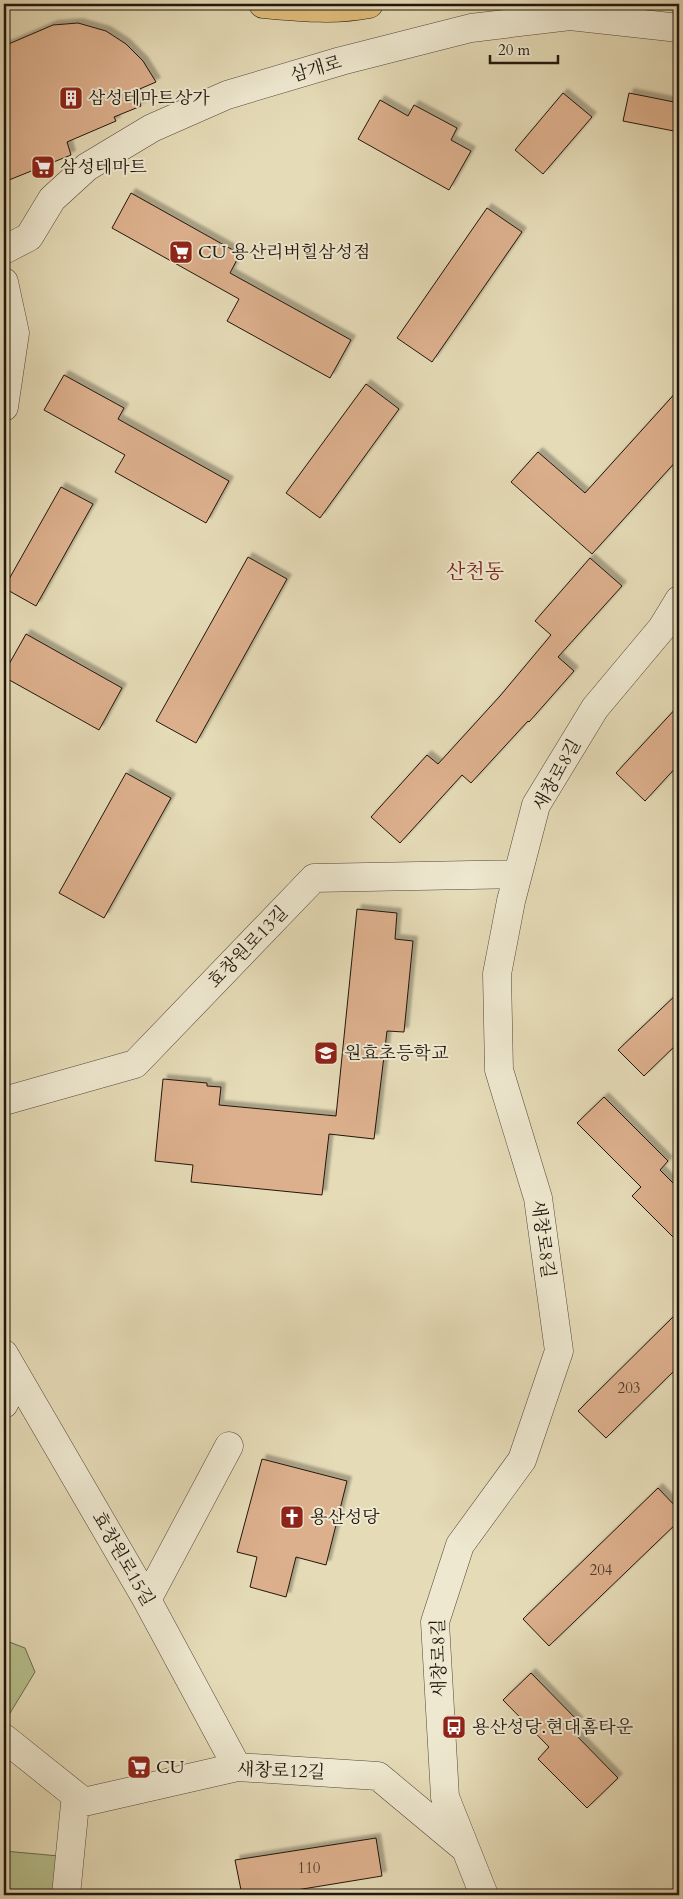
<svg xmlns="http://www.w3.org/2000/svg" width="683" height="1899" font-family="Cardo,'Noto Serif KR',serif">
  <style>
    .green { fill: #b6c08d; stroke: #6c6b4d }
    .building { fill: #ddb08d; stroke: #21160d; filter: url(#shadow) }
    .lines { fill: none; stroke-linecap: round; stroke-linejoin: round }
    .minor-casing { stroke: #524738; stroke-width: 29 }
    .major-casing { stroke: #21160d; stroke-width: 29 }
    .minor { stroke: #eee8d0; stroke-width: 28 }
    .major { stroke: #e2be7c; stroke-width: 28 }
    .labels { text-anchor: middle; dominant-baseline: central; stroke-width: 4; stroke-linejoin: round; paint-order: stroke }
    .number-label { font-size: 15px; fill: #503c2d }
    .street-label { font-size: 18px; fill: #21160d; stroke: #eee8d0 }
    .poi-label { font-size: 18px; fill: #21160d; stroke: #eee8d0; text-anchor: start }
    .quarter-label { font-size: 20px; fill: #7a1f14; stroke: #eee8d0 }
  </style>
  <defs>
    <filter id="shadow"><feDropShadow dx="4.5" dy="-4.5" stdDeviation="1" flood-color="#0004"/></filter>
  </defs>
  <rect width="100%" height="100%" fill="#e5dbb7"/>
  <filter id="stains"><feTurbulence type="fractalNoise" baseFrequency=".004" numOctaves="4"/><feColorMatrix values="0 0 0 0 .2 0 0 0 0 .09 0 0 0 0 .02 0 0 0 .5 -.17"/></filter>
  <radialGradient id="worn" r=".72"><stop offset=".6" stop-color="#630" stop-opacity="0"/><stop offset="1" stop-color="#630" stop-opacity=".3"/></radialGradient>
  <path class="green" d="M 4,1640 L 25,1648 L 35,1672 L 4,1723 Z
    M 4,1851 L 59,1856 L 54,1895 L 4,1895 Z"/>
  <path class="building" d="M 78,23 L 106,31 L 126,44 L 143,61 L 156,82 L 135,91 L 141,106 L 114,117 L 116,121 L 67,142 L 71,155 L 4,182 L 4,46 L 53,25 Z
    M 563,93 L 592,117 L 543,174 L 515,150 Z
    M 629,93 L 679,103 L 679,132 L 623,121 Z
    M 380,100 L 408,116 L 414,105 L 457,128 L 451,140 L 471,151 L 449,190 L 358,139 Z
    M 131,193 L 240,254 L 230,273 L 351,340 L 330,378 L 227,321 L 239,299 L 112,228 Z
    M 487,208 L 522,232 L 432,362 L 397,338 Z
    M 64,375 L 124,408 L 118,419 L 229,481 L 206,523 L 115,472 L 125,455 L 44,410 Z
    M 366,384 L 399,409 L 320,518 L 286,493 Z
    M 679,389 L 679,458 L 592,554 L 511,482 L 538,452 L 585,493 Z
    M 61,487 L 93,504 L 36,606 L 4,588 Z
    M 248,557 L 287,579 L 196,743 L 156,721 Z
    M 590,558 L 622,586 L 558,657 L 574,671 L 529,722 L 528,721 L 471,783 L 462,775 L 400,843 L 371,817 L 427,755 L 438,764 L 500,696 L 551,635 L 535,621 Z
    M 26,634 L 122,688 L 99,730 L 4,677 L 4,673 Z
    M 679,705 L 679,764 L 645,801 L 616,773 Z
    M 126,773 L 171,798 L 104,918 L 59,893 Z
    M 357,909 L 397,913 L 395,939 L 413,941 L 404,1032 L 387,1031 L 374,1139 L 329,1134 L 322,1195 L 191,1182 L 193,1165 L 155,1161 L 163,1079 L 207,1083 L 207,1086 L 221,1087 L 219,1105 L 336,1116 Z
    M 679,992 L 679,1042 L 644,1076 L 618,1050 Z
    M 604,1097 L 668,1161 L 660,1170 L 679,1189 L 679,1243 L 632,1196 L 641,1187 L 577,1123 Z
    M 679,1311 L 679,1366 L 606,1438 L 578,1411 Z
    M 262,1459 L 347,1481 L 326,1565 L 296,1557 L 286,1597 L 250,1587 L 257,1557 L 237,1552 Z
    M 658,1488 L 679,1510 L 679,1521 L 549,1646 L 523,1619 Z
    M 531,1673 L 579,1722 L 571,1730 L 618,1778 L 587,1808 L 538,1759 L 549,1747 L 503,1700 Z
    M 376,1838 L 382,1876 L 266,1895 L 242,1895 L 235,1860 Z"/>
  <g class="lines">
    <g class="minor-casing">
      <path id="minor" d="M 4,250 L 29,237 L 52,199 L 87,167 L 152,128 L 227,95 L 341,61 L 471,28 L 570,16 L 679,28
        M 4,282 L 15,333 L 4,407
        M 4,1101 L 135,1064 L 314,878 L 518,874
        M 4,1354 L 147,1600 L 237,1767
        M 4,1404 L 16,1378
        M 147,1600 L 229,1446
        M 4,1738 L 84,1802
        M 66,1895 L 75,1804 L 237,1767 L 378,1776 L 462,1846
        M 484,1895 L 445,1797 L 435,1622 L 460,1545 L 522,1460 L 559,1351 L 538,1198 L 499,1070 L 497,974 L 511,901 L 536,805 L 595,708 L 662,628 L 679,600"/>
    </g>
    <g class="major-casing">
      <path id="major" d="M 263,4 C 298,7 334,11 369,4"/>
    </g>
    <use href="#minor" class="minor"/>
    <use href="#major" class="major"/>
  </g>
  <defs>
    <g id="building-square" transform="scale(1.25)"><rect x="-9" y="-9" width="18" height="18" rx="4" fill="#8f2418" stroke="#eee8d0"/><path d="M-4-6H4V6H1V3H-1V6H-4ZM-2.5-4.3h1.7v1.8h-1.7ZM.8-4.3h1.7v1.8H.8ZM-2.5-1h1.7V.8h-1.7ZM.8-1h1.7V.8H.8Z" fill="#fff"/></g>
    <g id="supermarket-square" transform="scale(1.25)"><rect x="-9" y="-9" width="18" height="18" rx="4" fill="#8f2418" stroke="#eee8d0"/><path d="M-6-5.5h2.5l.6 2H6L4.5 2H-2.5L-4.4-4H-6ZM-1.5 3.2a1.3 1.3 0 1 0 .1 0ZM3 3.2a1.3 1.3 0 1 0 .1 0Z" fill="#fff"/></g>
    <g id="school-square" transform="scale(1.25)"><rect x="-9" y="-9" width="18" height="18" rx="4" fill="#8f2418" stroke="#eee8d0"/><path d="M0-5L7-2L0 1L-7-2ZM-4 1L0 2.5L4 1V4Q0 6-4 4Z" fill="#fff"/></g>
    <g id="church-square" transform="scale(1.25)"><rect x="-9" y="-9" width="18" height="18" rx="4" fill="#8f2418" stroke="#eee8d0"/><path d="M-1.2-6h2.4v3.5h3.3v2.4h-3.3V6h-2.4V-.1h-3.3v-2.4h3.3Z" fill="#fff"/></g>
    <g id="bus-square" transform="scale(1.25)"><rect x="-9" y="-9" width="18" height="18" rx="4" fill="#8f2418" stroke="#eee8d0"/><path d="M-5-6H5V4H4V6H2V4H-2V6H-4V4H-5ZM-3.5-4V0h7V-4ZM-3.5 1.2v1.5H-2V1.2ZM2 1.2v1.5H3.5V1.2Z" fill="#fff"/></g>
  </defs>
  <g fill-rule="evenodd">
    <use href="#building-square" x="71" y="98"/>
    <use href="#supermarket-square" x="43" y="167"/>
    <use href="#supermarket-square" x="181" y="252"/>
    <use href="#school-square" x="326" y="1053"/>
    <use href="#church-square" x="292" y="1517"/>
    <use href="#bus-square" x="454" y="1727"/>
    <use href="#supermarket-square" x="139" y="1767"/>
  </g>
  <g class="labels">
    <g class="number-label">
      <text x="629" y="1388">203</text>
      <text x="601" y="1570">204</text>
      <text x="309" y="1868">110</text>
    </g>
    <g class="street-label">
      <text transform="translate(316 69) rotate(-16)">삼개로</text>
      <text transform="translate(557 775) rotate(-61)">새창로8길</text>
      <text transform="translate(248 947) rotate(-46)">효창원로13길</text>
      <text transform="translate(543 1239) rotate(82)">새창로8길</text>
      <text transform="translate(123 1559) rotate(60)">효창원로15길</text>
      <text transform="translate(439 1658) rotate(-91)">새창로8길</text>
      <text transform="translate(281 1771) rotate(2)">새창로12길</text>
    </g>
    <g class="poi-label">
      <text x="88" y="98">삼성테마트상가</text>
      <text x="60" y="167">삼성테마트</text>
      <text x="198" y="252">CU 용산리버힐삼성점</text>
      <text x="344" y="1053">원효초등학교</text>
      <text x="310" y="1517">용산성당</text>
      <text x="472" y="1727">용산성당.현대홈타운</text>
      <text x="156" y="1767">CU</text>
    </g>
    <g class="quarter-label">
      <text x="475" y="571">산천동</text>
    </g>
  </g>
  <rect width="683" height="1899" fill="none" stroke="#e5dbb7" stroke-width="20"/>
  <rect x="5" y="5" width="673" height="1889" fill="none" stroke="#21160d" stroke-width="2.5"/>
  <rect x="10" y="10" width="663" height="1879" fill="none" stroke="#21160d"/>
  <path d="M490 55v8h68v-8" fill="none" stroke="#21160d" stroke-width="2.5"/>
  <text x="498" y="55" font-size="15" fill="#21160d" stroke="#eee8d0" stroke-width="4" paint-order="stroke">20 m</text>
  <rect width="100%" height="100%" filter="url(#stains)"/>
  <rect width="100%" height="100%" fill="url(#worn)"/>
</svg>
